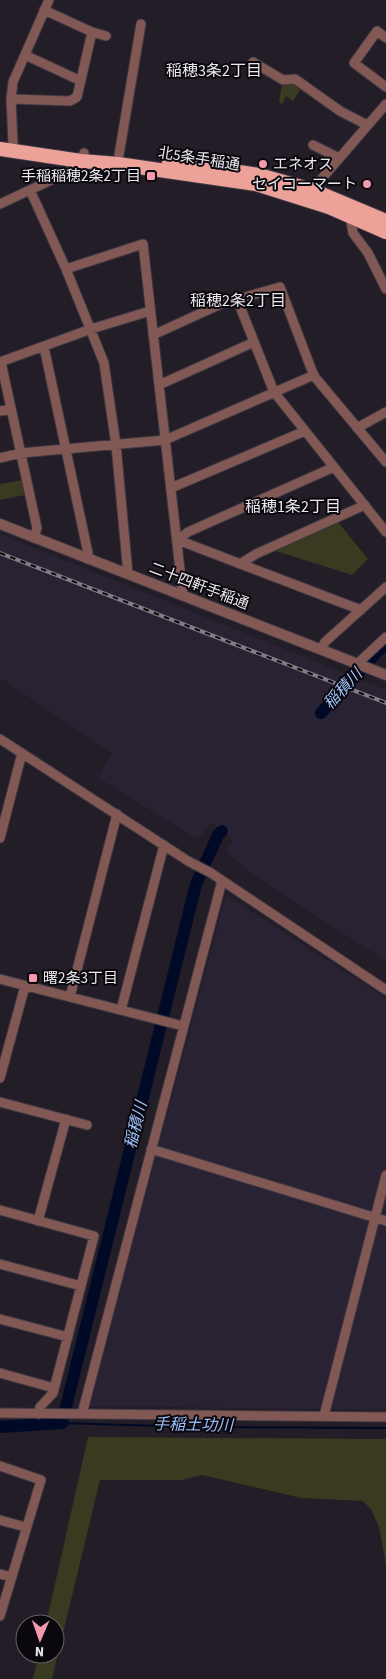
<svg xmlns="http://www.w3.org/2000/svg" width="386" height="1679" font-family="'Source Sans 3','Noto Sans JP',sans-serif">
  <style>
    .built { fill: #292232 }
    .green { fill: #393a1f }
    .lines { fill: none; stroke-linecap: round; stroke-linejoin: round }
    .stream { stroke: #000926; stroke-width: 2 }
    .river { stroke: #000926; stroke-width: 12 }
    .minor-casing { stroke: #3e3943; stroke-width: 11 }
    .tertiary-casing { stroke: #3e3943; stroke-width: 12 }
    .trunk-casing { stroke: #3e3943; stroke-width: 16 }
    .minor { stroke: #815853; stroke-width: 9 }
    .tertiary { stroke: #815853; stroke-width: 10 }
    .trunk { stroke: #eca299; stroke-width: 14 }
    .rail-casing { stroke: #817c85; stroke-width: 4 }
    .rail { stroke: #0a080d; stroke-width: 2; stroke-dasharray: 5.5; stroke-linecap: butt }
    .poi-dot { fill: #f39aac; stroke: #0a080d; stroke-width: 2 }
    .labels { text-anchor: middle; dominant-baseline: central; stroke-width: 4; stroke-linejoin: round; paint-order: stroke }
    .street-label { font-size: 15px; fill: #ebe7ef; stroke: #0a080d }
    .poi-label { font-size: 15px; fill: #ebe7ef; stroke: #0a080d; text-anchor: start }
    .neighbourhood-label { font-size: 16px; fill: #ebe7ef; stroke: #0a080d }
    .water-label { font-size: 16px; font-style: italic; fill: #9bc1fc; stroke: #0a080d }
  </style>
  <rect width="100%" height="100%" fill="#221d27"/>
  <path class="built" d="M 0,534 L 386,690 L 386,961 L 256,877 L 225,851 L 233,840 L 213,823 L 198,839 L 98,778 L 112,753 L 2,679 L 0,681 Z
    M 226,895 L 386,998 L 386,1410 L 89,1406 Z"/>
  <path class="green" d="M 289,84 L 295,85 L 300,90 L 293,101 L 286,96 L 283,103 L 280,104 L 279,101 L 282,85 Z
    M 22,480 L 25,495 L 0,500 L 0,484 Z
    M 338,522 L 368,559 L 352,575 L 276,551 Z
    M 88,1437 L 386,1439 L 386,1565 L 379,1527 L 371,1509 L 363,1501 L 301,1498 L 202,1475 L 182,1480 L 100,1480 L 52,1679 L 33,1679 L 39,1654 L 55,1654 L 55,1624 L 46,1624 Z"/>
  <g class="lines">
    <path class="stream" d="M 62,1423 L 194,1427 L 386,1428"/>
    <path class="river" d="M 321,713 L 377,652 L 386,644
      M 0,1427 L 62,1423 L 196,884 L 218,835 L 222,831"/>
    <g class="minor-casing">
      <path id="minor" d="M 44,10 L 92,32 L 106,36
        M 386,38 L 377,31 L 354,63 L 386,87
        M 25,55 L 81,81
        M 253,62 L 283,80 L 295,79 L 340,111 L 367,125
        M 11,99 L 70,101 L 77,97 L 92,32
        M 13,143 L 11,99 L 13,82 L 49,0
        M 313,145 L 339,158
        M 119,155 L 141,24
        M 30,190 L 66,269 L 104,363 L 116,445 L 128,574
        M 312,190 L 386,104
        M 0,204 L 79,167 L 84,153
        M 350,216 L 353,233 L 368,253 L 386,289
        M 66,269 L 143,244 L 183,596
        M 237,299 L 274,392 L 386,532
        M 153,335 L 221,304 L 280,287 L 314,376 L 386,462
        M 44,347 L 88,553 L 88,559
        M 0,362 L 91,329 L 150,311
        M 1,362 L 37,528 L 34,538
        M 159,385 L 254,342
        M 0,411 L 11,409
        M 357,428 L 386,412
        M 0,458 L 21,453 L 165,440 L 314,375
        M 171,488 L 305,431
        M 178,540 L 361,610
        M 178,540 L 188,532 L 334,467
        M 240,564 L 256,554 L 365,505
        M 321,649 L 325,642 L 386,587
        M 357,664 L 386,637
        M 0,739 L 188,861 L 211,873 L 386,990
        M 0,838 L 22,753
        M 0,979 L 183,1026
        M 70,997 L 117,814
        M 121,1010 L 164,845
        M 0,1078 L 25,986
        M 0,1102 L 87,1125
        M 151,1149 L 386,1221
        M 0,1210 L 94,1236 L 53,1393 L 40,1407 L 39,1414
        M 38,1221 L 66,1119
        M 0,1264 L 81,1286
        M 0,1319 L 68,1337
        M 0,1373 L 54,1388
        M 0,1413 L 386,1417
        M 82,1414 L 222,881
        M 324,1416 L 386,1175
        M 0,1466 L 41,1480 L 0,1616
        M 0,1520 L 25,1527
        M 0,1574 L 12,1577"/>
    </g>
    <g class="tertiary-casing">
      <path id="tertiary" d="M 0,524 L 386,675"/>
    </g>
    <g class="trunk-casing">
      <path id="trunk" d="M 0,149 L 81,161 L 118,164 L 256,184 L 329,207 L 386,232
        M 169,161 L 259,175 L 312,190 L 386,221"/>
    </g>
    <use href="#minor" class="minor"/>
    <use href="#tertiary" class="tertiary"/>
    <use href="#trunk" class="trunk"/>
    <g class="rail-casing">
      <path id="rail" d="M 0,553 L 386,703"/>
    </g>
    <use href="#rail" class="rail"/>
  </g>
  <g class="poi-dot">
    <circle cx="263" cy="164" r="5"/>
    <rect x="146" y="171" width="10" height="10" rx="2.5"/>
    <circle cx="367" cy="184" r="5"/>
    <rect x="28" y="973" width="10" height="10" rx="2.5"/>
  </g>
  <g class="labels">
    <g class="street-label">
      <text transform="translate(199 159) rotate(9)">北5条手稲通</text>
      <text transform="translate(199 586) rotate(21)">二十四軒手稲通</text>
    </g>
    <g class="poi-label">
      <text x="273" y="164">エネオス</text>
      <text x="141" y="176" text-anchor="end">手稲稲穂2条2丁目</text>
      <text x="357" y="184" text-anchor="end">セイコーマート</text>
      <text x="43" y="978">曙2条3丁目</text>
    </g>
    <g class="neighbourhood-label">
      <text x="214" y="71">稲穂3条2丁目</text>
      <text x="238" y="301">稲穂2条2丁目</text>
      <text x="293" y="507">稲穂1条2丁目</text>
    </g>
    <g class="water-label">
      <text transform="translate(343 689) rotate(-47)">稲積川</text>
      <text transform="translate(136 1125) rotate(-76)">稲積川</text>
      <text transform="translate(193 1425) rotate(1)">手稲土功川</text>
    </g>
  </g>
  <g transform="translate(40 1639) rotate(182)"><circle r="24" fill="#0a080d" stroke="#646167"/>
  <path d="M0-4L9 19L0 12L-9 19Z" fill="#f39aac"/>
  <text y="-8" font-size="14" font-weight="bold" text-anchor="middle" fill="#ebe7ef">N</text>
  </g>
</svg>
